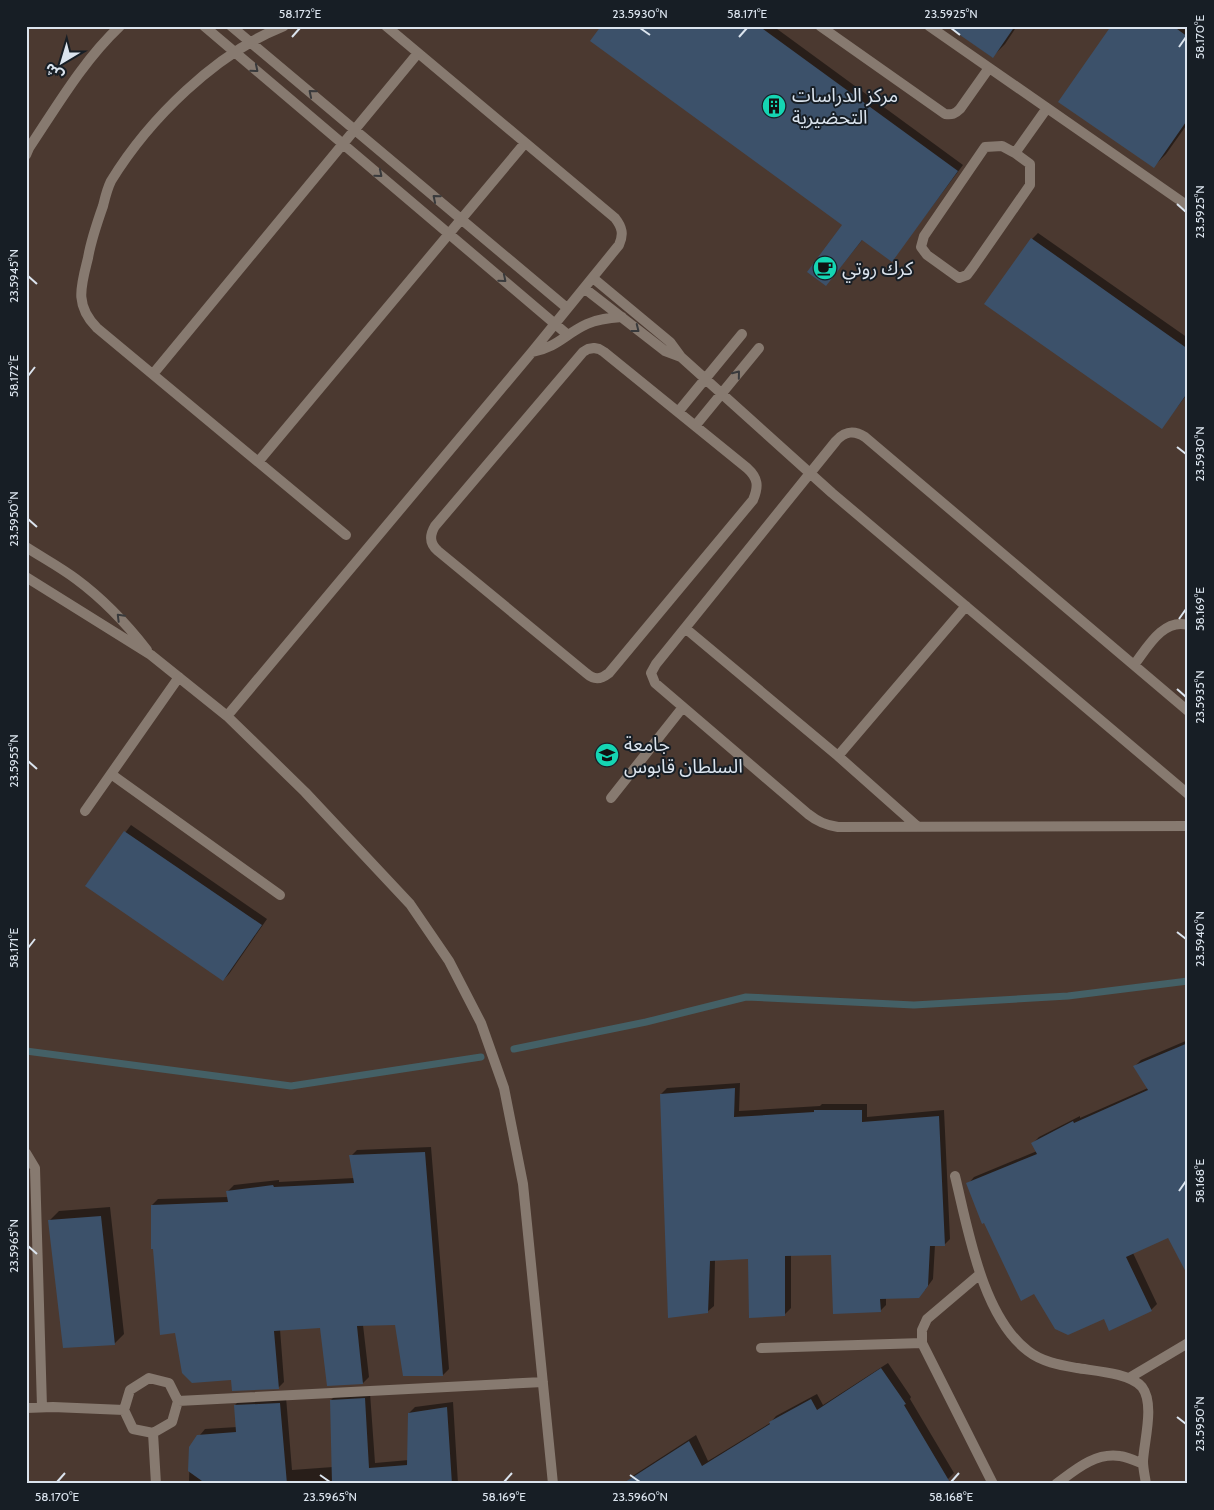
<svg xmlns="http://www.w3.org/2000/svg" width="1214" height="1510" font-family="Cabin,'Noto Sans Arabic',sans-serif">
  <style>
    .education { fill: #4b3930 }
    .shadow { fill: #0007 }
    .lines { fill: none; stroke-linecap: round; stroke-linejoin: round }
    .stream { stroke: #446066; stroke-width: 7 }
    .building { fill: #3c516a }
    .service { stroke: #877a70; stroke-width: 10 }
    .oneway { stroke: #393a3c }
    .ticks { fill: none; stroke: #dbe4ee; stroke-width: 2 }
    .labels { text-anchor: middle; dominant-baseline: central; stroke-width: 4; stroke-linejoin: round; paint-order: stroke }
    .poi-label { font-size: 19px; fill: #dbe4ee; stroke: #171e25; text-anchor: start }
    .neatline { fill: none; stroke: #dbe4ee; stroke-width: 2 }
    .ticks-label { font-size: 12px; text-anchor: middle; fill: #dbe4ee }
  </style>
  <rect width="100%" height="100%" fill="#293747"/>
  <path class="education" d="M 26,26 L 1188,26 L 1188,1484 L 26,1484 Z"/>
  <path class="shadow" d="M 602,26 L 773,26 L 963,165 L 892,260 L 863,239 L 826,285 L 843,225 Z
    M 949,26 L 1017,26 L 1005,44 L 992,57 Z
    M 1112,26 L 1188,26 L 1188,123 L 1166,154 L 1154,166 Z
    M 1038,233 L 1188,338 L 1188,393 L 1162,427 L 1032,239 Z
    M 131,825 L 267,919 L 229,974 L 223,980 L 86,885 Z
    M 1188,1040 L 1188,1274 L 1168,1237 L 1133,1253 L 1157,1304 L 1151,1310 L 1104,1318 L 968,1184 L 974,1177 L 1037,1151 L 1033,1143 L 1039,1137 L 1080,1116 L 1080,1118 L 1148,1088 L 1135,1066 L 1141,1060 Z
    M 740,1083 L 739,1111 L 820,1106 L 822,1104 L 867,1104 L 867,1117 L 944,1110 L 950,1239 L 944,1245 L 935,1245 L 933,1279 L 925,1290 L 886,1298 L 886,1305 L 880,1311 L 833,1254 L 791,1255 L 791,1308 L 785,1314 L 749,1258 L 715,1260 L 714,1306 L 707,1312 L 661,1094 L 667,1088 Z
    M 431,1147 L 449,1369 L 443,1375 L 396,1323 L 363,1325 L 369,1377 L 363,1383 L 321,1327 L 280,1329 L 284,1382 L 278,1388 L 232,1379 L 152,1205 L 158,1199 L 228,1197 L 228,1191 L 234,1185 L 279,1180 L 279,1182 L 354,1178 L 351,1156 L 357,1150 Z
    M 110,1207 L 124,1334 L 114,1344 L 50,1220 L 59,1211 Z
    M 888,1363 L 911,1397 L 910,1399 L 954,1473 L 948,1479 L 628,1481 L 634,1475 L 696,1435 L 708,1461 L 770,1423 L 776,1416 L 817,1394 L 823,1405 Z
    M 370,1393 L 375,1463 L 409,1460 L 409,1413 L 415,1407 L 453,1402 L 458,1484 L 179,1484 L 180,1482 L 189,1482 L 190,1447 L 205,1429 L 237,1427 L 235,1405 L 241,1399 L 286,1397 L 292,1470 L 333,1467 L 331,1400 L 337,1394 Z"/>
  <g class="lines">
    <path class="stream" d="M 514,1049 L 646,1022 L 746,997 L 914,1005 L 1068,996 L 1188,981
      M 26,1051 L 291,1086 L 481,1057"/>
  </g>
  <path class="building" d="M 601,26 L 759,26 L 958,171 L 892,262 L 862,240 L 826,286 L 807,272 L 842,225 L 590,41 Z
    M 947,26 L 1015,26 L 993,58 Z
    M 1111,26 L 1173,26 L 1188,37 L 1188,119 L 1154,168 L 1058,102 Z
    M 1031,238 L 1188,349 L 1188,392 L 1162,429 L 984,304 Z
    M 124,831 L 262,925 L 223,981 L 85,886 Z
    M 1188,1043 L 1188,1276 L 1168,1238 L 1126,1257 L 1152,1311 L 1109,1331 L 1104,1319 L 1068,1335 L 1055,1329 L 1034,1294 L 1021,1301 L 984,1223 L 982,1224 L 966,1183 L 1037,1154 L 1031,1143 L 1073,1121 L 1074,1123 L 1148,1090 L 1133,1066 Z
    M 735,1088 L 734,1117 L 814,1112 L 814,1110 L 862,1110 L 862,1122 L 939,1116 L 945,1246 L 930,1246 L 928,1286 L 919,1298 L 880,1299 L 881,1312 L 833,1314 L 831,1255 L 785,1256 L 785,1316 L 749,1318 L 748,1259 L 710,1261 L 708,1313 L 668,1318 L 660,1094 Z
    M 425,1152 L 443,1376 L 403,1376 L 395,1325 L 357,1326 L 363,1384 L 327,1386 L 320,1328 L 274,1331 L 279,1389 L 232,1391 L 231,1380 L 192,1383 L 182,1373 L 175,1333 L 160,1335 L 153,1249 L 151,1249 L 151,1205 L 228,1202 L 226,1191 L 273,1185 L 274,1187 L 354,1183 L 349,1155 Z
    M 101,1216 L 115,1345 L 63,1348 L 48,1220 Z
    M 881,1368 L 906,1404 L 904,1405 L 951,1484 L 622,1484 L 689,1441 L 702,1466 L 770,1424 L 769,1422 L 811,1399 L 817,1410 Z
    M 365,1398 L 369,1468 L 407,1465 L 408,1413 L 447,1407 L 452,1484 L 332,1484 L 330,1400 Z
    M 280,1403 L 287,1484 L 220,1484 L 220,1482 L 202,1481 L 188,1471 L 189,1447 L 197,1435 L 236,1432 L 234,1405 Z"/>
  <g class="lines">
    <path class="service" d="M 204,26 L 568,335
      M 231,26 L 567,308
      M 284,26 C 216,53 149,119 111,181 C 107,189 105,198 103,206 C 97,223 91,240 88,258 C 81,286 74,305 97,328 L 346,535
      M 820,26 L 945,114 C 952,115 955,114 960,109 L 989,68
      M 929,26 L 1188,206
      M 1002,146 L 1015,153 L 1030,164 L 1030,185 L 973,267 L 967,275 L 959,278 L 927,255 L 921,247 L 924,236 L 985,147 Z
      M 1015,153 L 1047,108
      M 26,155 L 29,148 C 57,106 83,61 120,26
      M 593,278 L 670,342 L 681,357 L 832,493 L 1188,794
      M 584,288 L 665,351 L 681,357
      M 594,348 L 599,349 L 604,352 L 747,468 C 758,478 759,486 753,500 L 609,673 C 600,680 594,680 586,673 L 438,551 C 430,544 429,536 435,526 L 583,352 L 588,349 Z
      M 532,352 C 558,347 565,334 587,324 C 598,319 609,318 622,317
      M 153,374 L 418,53
      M 678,412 L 742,334
      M 695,426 L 759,348
      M 258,462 L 525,143
      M 26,547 C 43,558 60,567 76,579 C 103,599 126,623 147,650
      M 26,577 L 151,655 L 227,716 L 305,792 L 410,904 L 449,961 L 481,1023 L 504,1088 L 523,1184 L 553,1484
      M 685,628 L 838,756 L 918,827
      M 1134,665 C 1147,648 1163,618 1188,625
      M 1188,711 L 865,437 C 854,430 845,431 836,441 L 656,664 L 651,673 L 655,683 L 808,814 C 818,822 826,825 838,827 L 1188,826
      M 227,716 L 532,352 L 619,245 C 624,234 622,227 615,218 L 386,26
      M 838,756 L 966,606
      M 111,774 L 280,895
      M 611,798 L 683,707
      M 85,811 L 179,677
      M 26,1153 L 35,1168 L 42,1407
      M 955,1176 C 968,1229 982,1316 1028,1351 C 1042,1362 1060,1365 1077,1368 C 1095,1371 1130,1373 1142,1387 C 1155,1404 1144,1441 1143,1461 C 1143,1469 1145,1476 1146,1484
      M 980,1274 L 927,1319 L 922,1330 L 922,1343 L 993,1484
      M 761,1348 L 922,1343
      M 149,1378 L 169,1383 L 178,1401 L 172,1422 L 153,1433 L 133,1429 L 124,1410 L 130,1390 Z
      M 1129,1378 L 1188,1343
      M 178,1401 L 543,1382
      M 26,1408 L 53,1407 L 124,1410
      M 153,1433 L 156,1484
      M 1056,1484 C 1075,1470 1095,1452 1120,1456 C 1128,1457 1136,1461 1143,1464"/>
  </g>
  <defs><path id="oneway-chevron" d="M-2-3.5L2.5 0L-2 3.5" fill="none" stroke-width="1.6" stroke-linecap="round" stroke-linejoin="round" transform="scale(1.25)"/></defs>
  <g class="oneway">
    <use href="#oneway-chevron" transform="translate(255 69) rotate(40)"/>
    <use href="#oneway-chevron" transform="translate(312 93) rotate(-140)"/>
    <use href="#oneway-chevron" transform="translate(379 174) rotate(40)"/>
    <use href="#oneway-chevron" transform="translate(436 198) rotate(-140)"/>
    <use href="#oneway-chevron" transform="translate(503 279) rotate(40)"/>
    <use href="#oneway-chevron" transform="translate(636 329) rotate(38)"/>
    <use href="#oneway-chevron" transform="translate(737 374) rotate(-51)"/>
    <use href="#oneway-chevron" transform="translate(120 617) rotate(-135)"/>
  </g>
  <path class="ticks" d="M 640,28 L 650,35M 951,28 L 960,35M 292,37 L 300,28M 739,37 L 747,28M 1179,47 L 1186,37M 1177,204 L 1186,212M 28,276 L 37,284M 28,376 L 35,367M 1177,447 L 1186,454M 28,519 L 37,527M 1179,619 L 1186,609M 1177,689 L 1186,697M 28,761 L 37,769M 1177,932 L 1186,939M 28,948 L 35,939M 1179,1191 L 1186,1181M 28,1246 L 37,1254M 1177,1417 L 1186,1424M 320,1475 L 330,1482M 630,1475 L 640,1482M 57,1482 L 65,1473M 504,1482 L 512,1473M 951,1482 L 959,1473"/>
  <defs>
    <g id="building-disc" transform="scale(1.25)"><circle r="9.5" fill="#15d5b3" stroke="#171e25"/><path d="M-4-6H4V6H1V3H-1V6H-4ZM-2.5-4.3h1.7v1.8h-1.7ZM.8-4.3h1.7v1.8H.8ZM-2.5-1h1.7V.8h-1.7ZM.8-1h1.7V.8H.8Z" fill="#111"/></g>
    <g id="cafe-disc" transform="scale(1.25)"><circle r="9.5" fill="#15d5b3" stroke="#171e25"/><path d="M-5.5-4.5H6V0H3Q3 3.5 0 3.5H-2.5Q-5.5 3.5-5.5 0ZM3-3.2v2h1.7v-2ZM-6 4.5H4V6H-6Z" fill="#111"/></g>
    <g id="university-disc" transform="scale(1.25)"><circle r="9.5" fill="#15d5b3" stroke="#171e25"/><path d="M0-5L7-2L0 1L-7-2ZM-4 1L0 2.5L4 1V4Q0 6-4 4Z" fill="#111"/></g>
  </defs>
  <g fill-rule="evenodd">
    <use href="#building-disc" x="774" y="106"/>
    <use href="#cafe-disc" x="825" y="268"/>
    <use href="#university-disc" x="607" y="755"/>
  </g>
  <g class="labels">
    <g class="poi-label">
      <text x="792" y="95">مركز الدراسات<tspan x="792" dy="22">التحضيرية</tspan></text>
      <text x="842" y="268">كرك روتي</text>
      <text x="624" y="744">جامعة<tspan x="624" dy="22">السلطان قابوس</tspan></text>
    </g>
  </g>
  <rect width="1214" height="1510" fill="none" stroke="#171e25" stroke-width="55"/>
  <g transform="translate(62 62) rotate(218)" stroke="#171e25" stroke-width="4" paint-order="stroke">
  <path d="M0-4L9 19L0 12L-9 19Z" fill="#dbe4ee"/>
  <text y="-8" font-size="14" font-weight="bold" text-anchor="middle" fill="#dbe4ee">ش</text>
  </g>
  <rect x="28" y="28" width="1158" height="1454" class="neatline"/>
  <g class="ticks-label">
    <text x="300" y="18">58.172°E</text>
    <text x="640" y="18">23.5930°N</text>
    <text x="747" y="18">58.171°E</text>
    <text x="951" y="18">23.5925°N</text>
    <text transform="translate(1200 37) rotate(-90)" y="4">58.170°E</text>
    <text transform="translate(1200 212) rotate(-90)" y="4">23.5925°N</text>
    <text transform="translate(14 276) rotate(-90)" y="4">23.5945°N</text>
    <text transform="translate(14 376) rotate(-90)" y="4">58.172°E</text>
    <text transform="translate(1200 454) rotate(-90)" y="4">23.5930°N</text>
    <text transform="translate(14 519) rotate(-90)" y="4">23.5950°N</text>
    <text transform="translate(1200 609) rotate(-90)" y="4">58.169°E</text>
    <text transform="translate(1200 697) rotate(-90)" y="4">23.5935°N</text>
    <text transform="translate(14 761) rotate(-90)" y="4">23.5955°N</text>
    <text transform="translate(1200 939) rotate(-90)" y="4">23.5940°N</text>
    <text transform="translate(14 948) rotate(-90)" y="4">58.171°E</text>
    <text transform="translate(1200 1181) rotate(-90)" y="4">58.168°E</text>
    <text transform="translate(14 1246) rotate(-90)" y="4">23.5965°N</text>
    <text transform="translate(1200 1424) rotate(-90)" y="4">23.5950°N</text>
    <text x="57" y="1501">58.170°E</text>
    <text x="330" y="1501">23.5965°N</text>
    <text x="504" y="1501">58.169°E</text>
    <text x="640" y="1501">23.5960°N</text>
    <text x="951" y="1501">58.168°E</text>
  </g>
</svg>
